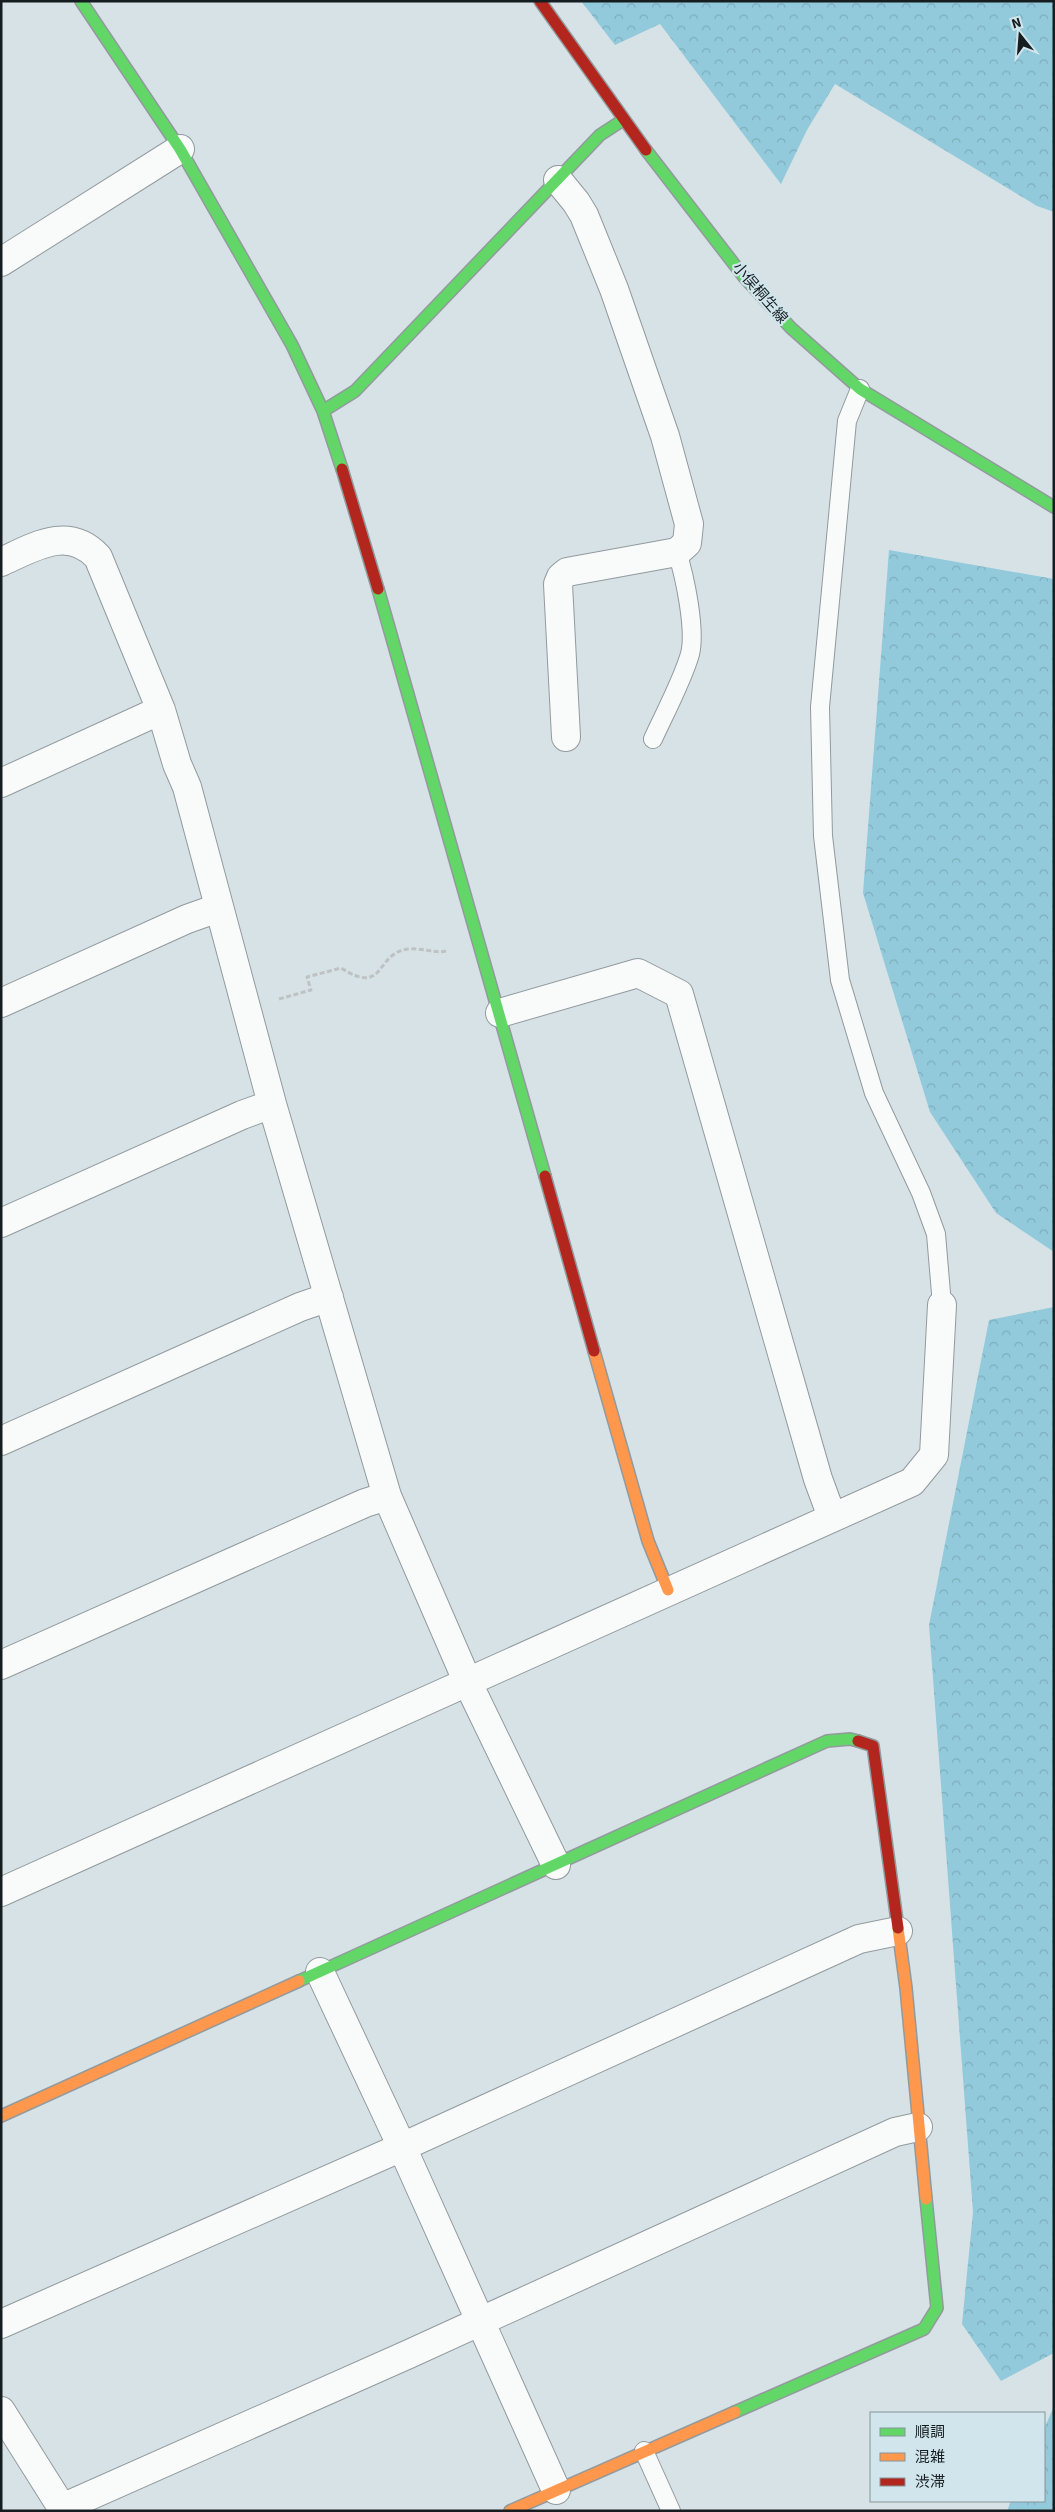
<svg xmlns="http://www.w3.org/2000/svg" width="1055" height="2512" font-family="'Source Sans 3','Noto Sans JP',sans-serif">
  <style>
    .forest { fill: url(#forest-crowns) }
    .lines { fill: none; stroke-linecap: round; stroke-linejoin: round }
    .lane-casing { stroke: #929a9d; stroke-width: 20 }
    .street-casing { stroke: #929a9d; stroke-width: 30 }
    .fast-casing { stroke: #929a9d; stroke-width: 14 }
    .slow-casing { stroke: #929a9d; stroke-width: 14 }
    .jam-casing { stroke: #929a9d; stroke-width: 14 }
    .path { stroke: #bec2c3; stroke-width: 3; stroke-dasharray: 5 2.5; stroke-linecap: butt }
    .lane { stroke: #f9fbfb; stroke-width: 18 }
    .street { stroke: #f9fbfb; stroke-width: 28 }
    .fast { stroke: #63d668; stroke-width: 11 }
    .slow { stroke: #ff974d; stroke-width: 11 }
    .jam { stroke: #b3261e; stroke-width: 11 }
    .labels { text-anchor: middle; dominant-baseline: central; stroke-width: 4.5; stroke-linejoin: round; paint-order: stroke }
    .street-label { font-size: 15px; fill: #161d20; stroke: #d1e5ec }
  </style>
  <defs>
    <pattern id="forest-crowns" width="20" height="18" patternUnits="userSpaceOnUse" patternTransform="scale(1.25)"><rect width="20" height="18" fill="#92cadc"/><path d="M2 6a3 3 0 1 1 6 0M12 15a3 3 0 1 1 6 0" fill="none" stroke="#7dadbc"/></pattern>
  </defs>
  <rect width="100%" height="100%" fill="#d7e2e6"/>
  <path class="forest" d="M 581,1 L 1054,1 L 1054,212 L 1037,206 L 835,84 L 807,130 L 781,184 L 660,24 L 615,45 Z
    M 889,550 L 1054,579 L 1054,1252 L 996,1213 L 930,1112 L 863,893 Z
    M 1054,1307 L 1054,2353 L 1001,2381 L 962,2324 L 973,2212 L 929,1625 L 989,1320 Z
    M 1054,2406 L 1054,2511 L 1007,2511 L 1011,2501 L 1044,2501 L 1044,2429 Z"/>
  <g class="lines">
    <g class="lane-casing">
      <path id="lane" d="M 860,389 L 847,421 L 820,707 L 823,836 L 840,980 L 874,1093 L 921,1193 L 936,1234 L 942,1305
        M 653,739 C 664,715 683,679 690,654 C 696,630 685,577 677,552
        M 644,2451 L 671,2511"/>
    </g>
    <g class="street-casing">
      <path id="street" d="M 558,180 L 576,202 L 584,215 L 614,289 L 665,436 L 689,524 L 687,543 L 677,552 L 567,572 L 561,577 L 558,584 L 566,737
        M 1,262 L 180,149
        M 1,562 C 34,547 68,525 98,557 L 161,710 L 177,764 L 187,787 L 272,1104 L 387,1496 L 468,1683 L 556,1865
        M 1,783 L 161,710
        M 1,1003 L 187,919 L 218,908
        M 500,1013 L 638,973 L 679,994 L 818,1479 L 832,1517
        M 1,1223 L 242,1115 L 272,1104
        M 1,1441 L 300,1307 L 329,1297
        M 1,1665 L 365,1503 L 387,1496
        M 1,1892 L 912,1482 L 934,1455 L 942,1305
        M 320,1972 L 402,2147 L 556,2490
        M 1,2324 L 402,2147 L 859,1939 L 898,1931
        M 1,2411 L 64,2511
        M 62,2508 L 409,2354 L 895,2132 L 918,2127"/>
    </g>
    <g class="fast-casing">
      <path id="fast" d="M 81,1 L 180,149 L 292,345 L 323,411 L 342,469
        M 646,150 L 744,277 L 791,328 L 860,389 L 1054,507
        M 323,411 L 355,391 L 600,135 L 623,120
        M 378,589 L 545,1176
        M 299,1981 L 827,1741 L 850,1739 L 858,1741
        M 735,2412 L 924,2329 L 937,2308 L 926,2199"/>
    </g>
    <g class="slow-casing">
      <path id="slow" d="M 594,1351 L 648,1541 L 668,1590
        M 898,1928 L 906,1988 L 926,2199
        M 1,2116 L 299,1981
        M 510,2511 L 735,2412"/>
    </g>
    <g class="jam-casing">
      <path id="jam" d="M 540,1 L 646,150
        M 342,469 L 378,589
        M 545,1176 L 594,1351
        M 858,1741 L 873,1746 L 898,1928"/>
    </g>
    <path class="path" d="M 279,999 L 311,990 L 307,977 L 341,968 C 384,995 375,958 403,950 C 420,946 433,954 446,951"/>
    <use href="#lane" class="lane"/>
    <use href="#street" class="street"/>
    <use href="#fast" class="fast"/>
    <use href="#slow" class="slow"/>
    <use href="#jam" class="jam"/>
  </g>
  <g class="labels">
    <g class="street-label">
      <text transform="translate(760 293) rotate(49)">小俣桐生線</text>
    </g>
  </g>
  <rect width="1055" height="2512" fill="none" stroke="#161d20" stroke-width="5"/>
  <rect x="870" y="2412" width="175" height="90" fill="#d1e5ec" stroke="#86959a"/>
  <rect x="880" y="2428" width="25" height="8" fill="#63d668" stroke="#86959a"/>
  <text x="915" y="2437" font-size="15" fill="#161d20">順調</text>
  <rect x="880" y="2453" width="25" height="8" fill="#ff974d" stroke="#86959a"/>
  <text x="915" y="2462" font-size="15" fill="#161d20">混雑</text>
  <rect x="880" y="2478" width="25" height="8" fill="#b3261e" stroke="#86959a"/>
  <text x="915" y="2487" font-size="15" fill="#161d20">渋滞</text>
  <g transform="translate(1020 35) rotate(343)" stroke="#d1e5ec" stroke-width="4" paint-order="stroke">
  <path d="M0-4L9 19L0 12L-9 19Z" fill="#161d20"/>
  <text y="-8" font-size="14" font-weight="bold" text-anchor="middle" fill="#161d20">N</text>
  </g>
</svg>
